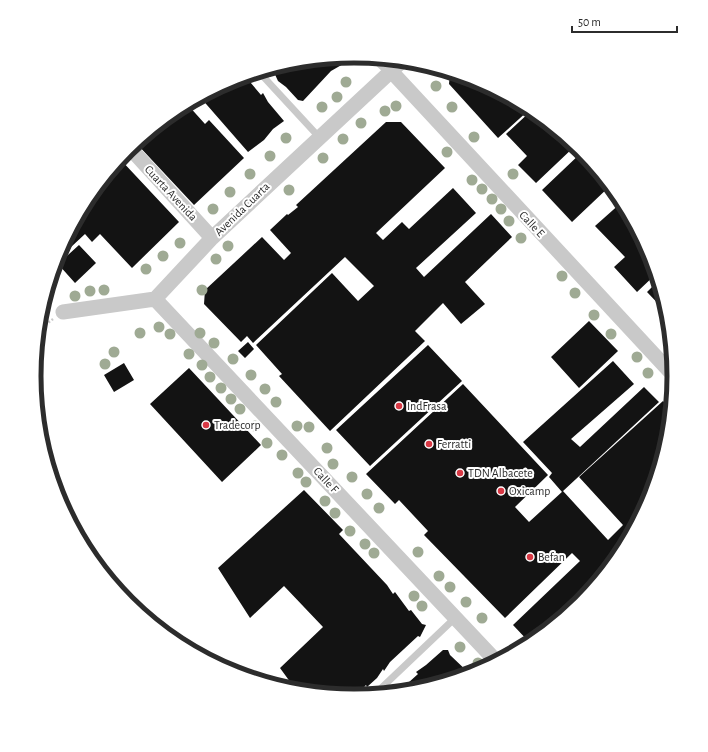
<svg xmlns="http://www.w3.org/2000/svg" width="708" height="752" font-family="'Alegreya Sans',sans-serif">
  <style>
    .building { fill: #131313 }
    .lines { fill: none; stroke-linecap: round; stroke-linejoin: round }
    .path { stroke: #c9c9c9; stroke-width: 2.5; stroke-dasharray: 2 2; stroke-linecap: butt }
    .service { stroke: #c9c9c9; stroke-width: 7 }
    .minor { stroke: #c9c9c9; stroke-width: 15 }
    .tree { fill: #9faa94 }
    .poi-dot { fill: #d93945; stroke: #fff; stroke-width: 1.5 }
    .labels { text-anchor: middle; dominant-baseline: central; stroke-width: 4; stroke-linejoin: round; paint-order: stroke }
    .street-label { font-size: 12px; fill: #2c2c2c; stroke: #fff }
    .poi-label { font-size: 12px; fill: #2c2c2c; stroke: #fff; text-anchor: start }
    .rim { fill: none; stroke: #2c2c2c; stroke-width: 5 }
  </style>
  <rect width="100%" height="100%" fill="#fff"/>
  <path class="building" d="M 347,57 L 345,63 L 331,71 L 303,101 L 298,100 L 286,87 L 278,81 L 272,68 L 292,62 Z
    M 450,72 L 477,80 L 530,109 L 498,138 L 449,84 Z
    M 245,76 L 261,95 L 263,93 L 268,102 L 284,121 L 273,129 L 264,140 L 248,152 L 200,97 L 232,80 Z
    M 187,104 L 205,124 L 209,120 L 244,158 L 194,205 L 136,143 L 176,110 Z
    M 532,110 L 575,146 L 536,183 L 518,165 L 527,156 L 506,134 Z
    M 386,122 L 401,122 L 445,168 L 376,233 L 383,240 L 402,222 L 409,229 L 453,188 L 476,213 L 416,268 L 424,277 L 491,214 L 512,237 L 465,282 L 485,304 L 461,324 L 443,303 L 415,331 L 425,341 L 330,431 L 279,376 L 282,374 L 256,345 L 332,273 L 358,301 L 374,286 L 345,257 L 253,343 L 247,336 L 241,342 L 204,304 L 205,290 L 262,237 L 284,260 L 291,253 L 270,230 L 287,214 L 288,215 L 298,207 L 296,205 Z
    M 582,152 L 610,186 L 572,222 L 542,190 Z
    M 120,159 L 179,222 L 132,268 L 100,234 L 92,242 L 85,234 L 56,261 L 58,253 L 88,198 Z
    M 622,202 L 650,254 L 656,274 L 637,292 L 614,267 L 625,257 L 595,226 Z
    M 79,245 L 96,263 L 75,283 L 58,264 Z
    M 658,281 L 662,295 L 668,314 L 647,292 Z
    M 589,321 L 618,351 L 579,388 L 551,357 Z
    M 248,342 L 254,349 L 245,358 L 238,351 Z
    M 428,345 L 462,381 L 370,466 L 336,430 Z
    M 613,361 L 634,384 L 571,439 L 580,447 L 644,387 L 659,402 L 562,492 L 549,477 L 552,473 L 523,442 Z
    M 124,363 L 134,380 L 114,392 L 104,375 Z
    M 189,368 L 261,445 L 222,482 L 150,404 Z
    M 463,384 L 548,475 L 515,507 L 529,522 L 563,491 L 608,540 L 623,525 L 579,477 L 663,401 L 671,410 L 669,429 L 666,431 L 668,433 L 668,439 L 650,499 L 620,554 L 580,602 L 530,643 L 513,625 L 580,561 L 572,553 L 505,618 L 424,535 L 428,531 L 399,500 L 395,504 L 366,474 Z
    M 304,490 L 343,530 L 339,534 L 387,585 L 393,594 L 395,592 L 409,611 L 411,610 L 422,624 L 426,625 L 420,637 L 418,636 L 390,662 L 384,671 L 383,669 L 377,678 L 367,687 L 366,685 L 357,694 L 356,692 L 355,696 L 296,690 L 280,668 L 323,627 L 284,586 L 250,618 L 218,568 Z
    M 443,650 L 448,650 L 450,655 L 470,674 L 416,690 L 398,692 L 418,674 L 416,672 L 426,665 Z"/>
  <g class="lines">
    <path class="path" d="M 39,330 L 53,319"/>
    <path class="service" d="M 373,58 L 389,73
      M 259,72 L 319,137
      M 375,694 L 455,618"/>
    <path class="minor" d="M 391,71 L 674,376
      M 130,148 L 212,238
      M 155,299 L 496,661
      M 63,312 L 155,299 L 212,238 L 402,61"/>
  </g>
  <g class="tree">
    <circle cx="346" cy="82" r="5.5"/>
    <circle cx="436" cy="86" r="5.5"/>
    <circle cx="337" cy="97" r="5.5"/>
    <circle cx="396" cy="106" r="5.5"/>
    <circle cx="322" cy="107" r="5.5"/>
    <circle cx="452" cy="107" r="5.5"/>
    <circle cx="385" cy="111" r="5.5"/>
    <circle cx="361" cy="123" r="5.5"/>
    <circle cx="474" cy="137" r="5.5"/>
    <circle cx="286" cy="138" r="5.5"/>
    <circle cx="343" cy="139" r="5.5"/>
    <circle cx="447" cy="152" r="5.5"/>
    <circle cx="270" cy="156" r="5.5"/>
    <circle cx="323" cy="158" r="5.5"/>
    <circle cx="250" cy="174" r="5.5"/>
    <circle cx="513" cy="174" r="5.5"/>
    <circle cx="472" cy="180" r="5.5"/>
    <circle cx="482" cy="189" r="5.5"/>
    <circle cx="289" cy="190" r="5.5"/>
    <circle cx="230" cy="192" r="5.5"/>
    <circle cx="492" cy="199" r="5.5"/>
    <circle cx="213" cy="209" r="5.5"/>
    <circle cx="501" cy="209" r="5.5"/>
    <circle cx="509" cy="221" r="5.5"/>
    <circle cx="521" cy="238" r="5.5"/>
    <circle cx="180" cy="243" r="5.5"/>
    <circle cx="228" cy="246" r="5.5"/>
    <circle cx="163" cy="256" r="5.5"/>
    <circle cx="216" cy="259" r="5.5"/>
    <circle cx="146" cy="269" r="5.5"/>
    <circle cx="562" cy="276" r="5.5"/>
    <circle cx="104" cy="290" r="5.5"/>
    <circle cx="202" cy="290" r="5.5"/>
    <circle cx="90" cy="291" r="5.5"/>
    <circle cx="575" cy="293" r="5.5"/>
    <circle cx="75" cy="296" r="5.5"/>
    <circle cx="594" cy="315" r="5.5"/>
    <circle cx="159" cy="327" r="5.5"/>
    <circle cx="140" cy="333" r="5.5"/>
    <circle cx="200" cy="333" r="5.5"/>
    <circle cx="170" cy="334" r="5.5"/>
    <circle cx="611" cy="334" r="5.5"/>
    <circle cx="214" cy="343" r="5.5"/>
    <circle cx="114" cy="352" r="5.5"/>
    <circle cx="189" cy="354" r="5.5"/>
    <circle cx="637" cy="357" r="5.5"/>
    <circle cx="233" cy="359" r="5.5"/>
    <circle cx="105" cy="364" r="5.5"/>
    <circle cx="202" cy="365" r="5.5"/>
    <circle cx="648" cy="373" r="5.5"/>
    <circle cx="251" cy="375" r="5.5"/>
    <circle cx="210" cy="377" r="5.5"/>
    <circle cx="221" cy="388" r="5.5"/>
    <circle cx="265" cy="389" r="5.5"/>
    <circle cx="231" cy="399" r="5.5"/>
    <circle cx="276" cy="402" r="5.5"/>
    <circle cx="240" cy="409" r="5.5"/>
    <circle cx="255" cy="426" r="5.5"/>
    <circle cx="297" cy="426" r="5.5"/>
    <circle cx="309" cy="427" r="5.5"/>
    <circle cx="267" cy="443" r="5.5"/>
    <circle cx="327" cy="448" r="5.5"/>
    <circle cx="282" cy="455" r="5.5"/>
    <circle cx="333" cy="464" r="5.5"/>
    <circle cx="298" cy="473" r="5.5"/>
    <circle cx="352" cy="477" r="5.5"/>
    <circle cx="306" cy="482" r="5.5"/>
    <circle cx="367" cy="494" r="5.5"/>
    <circle cx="325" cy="501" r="5.5"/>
    <circle cx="379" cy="508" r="5.5"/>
    <circle cx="335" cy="513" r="5.5"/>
    <circle cx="350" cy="531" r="5.5"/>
    <circle cx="365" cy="544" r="5.5"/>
    <circle cx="418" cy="552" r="5.5"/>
    <circle cx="374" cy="553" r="5.5"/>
    <circle cx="439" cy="576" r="5.5"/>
    <circle cx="450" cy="587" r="5.5"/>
    <circle cx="414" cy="596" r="5.5"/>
    <circle cx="466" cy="602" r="5.5"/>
    <circle cx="422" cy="606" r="5.5"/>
    <circle cx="482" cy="618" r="5.5"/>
    <circle cx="460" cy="647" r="5.5"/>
    <circle cx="478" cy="663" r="5.5"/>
  </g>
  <g class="poi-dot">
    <circle cx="399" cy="406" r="4"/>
    <circle cx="206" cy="425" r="4"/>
    <circle cx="429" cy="444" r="4"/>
    <circle cx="460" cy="473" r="4"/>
    <circle cx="501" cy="491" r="4"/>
    <circle cx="530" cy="557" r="4"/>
  </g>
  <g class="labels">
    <g class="street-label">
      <text transform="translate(171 193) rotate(47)">Cuarta Avenida</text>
      <text transform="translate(242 209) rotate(-44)">Avenida Cuarta</text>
      <text transform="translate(532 224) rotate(47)">Calle E</text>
      <text transform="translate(326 480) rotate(47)">Calle F</text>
    </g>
    <g class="poi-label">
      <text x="407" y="406">IndFrasa</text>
      <text x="214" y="425">Tradecorp</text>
      <text x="437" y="444">Ferratti</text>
      <text x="468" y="473">TDN Albacete</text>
      <text x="509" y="491">Oxicamp</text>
      <text x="538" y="557">Befan</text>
    </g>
  </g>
  <path d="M0 0H708V752H0ZM41 376a313 313 0 1 1 626 0a313 313 0 1 1-626 0Z" fill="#fff" fill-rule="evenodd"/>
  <path class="rim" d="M41 376a313 313 0 1 1 626 0a313 313 0 1 1-626 0Z"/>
  <path d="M572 26v6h105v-6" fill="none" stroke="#2c2c2c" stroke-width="2"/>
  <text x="578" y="26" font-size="12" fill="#2c2c2c" stroke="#ffffff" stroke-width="3" paint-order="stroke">50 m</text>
</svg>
